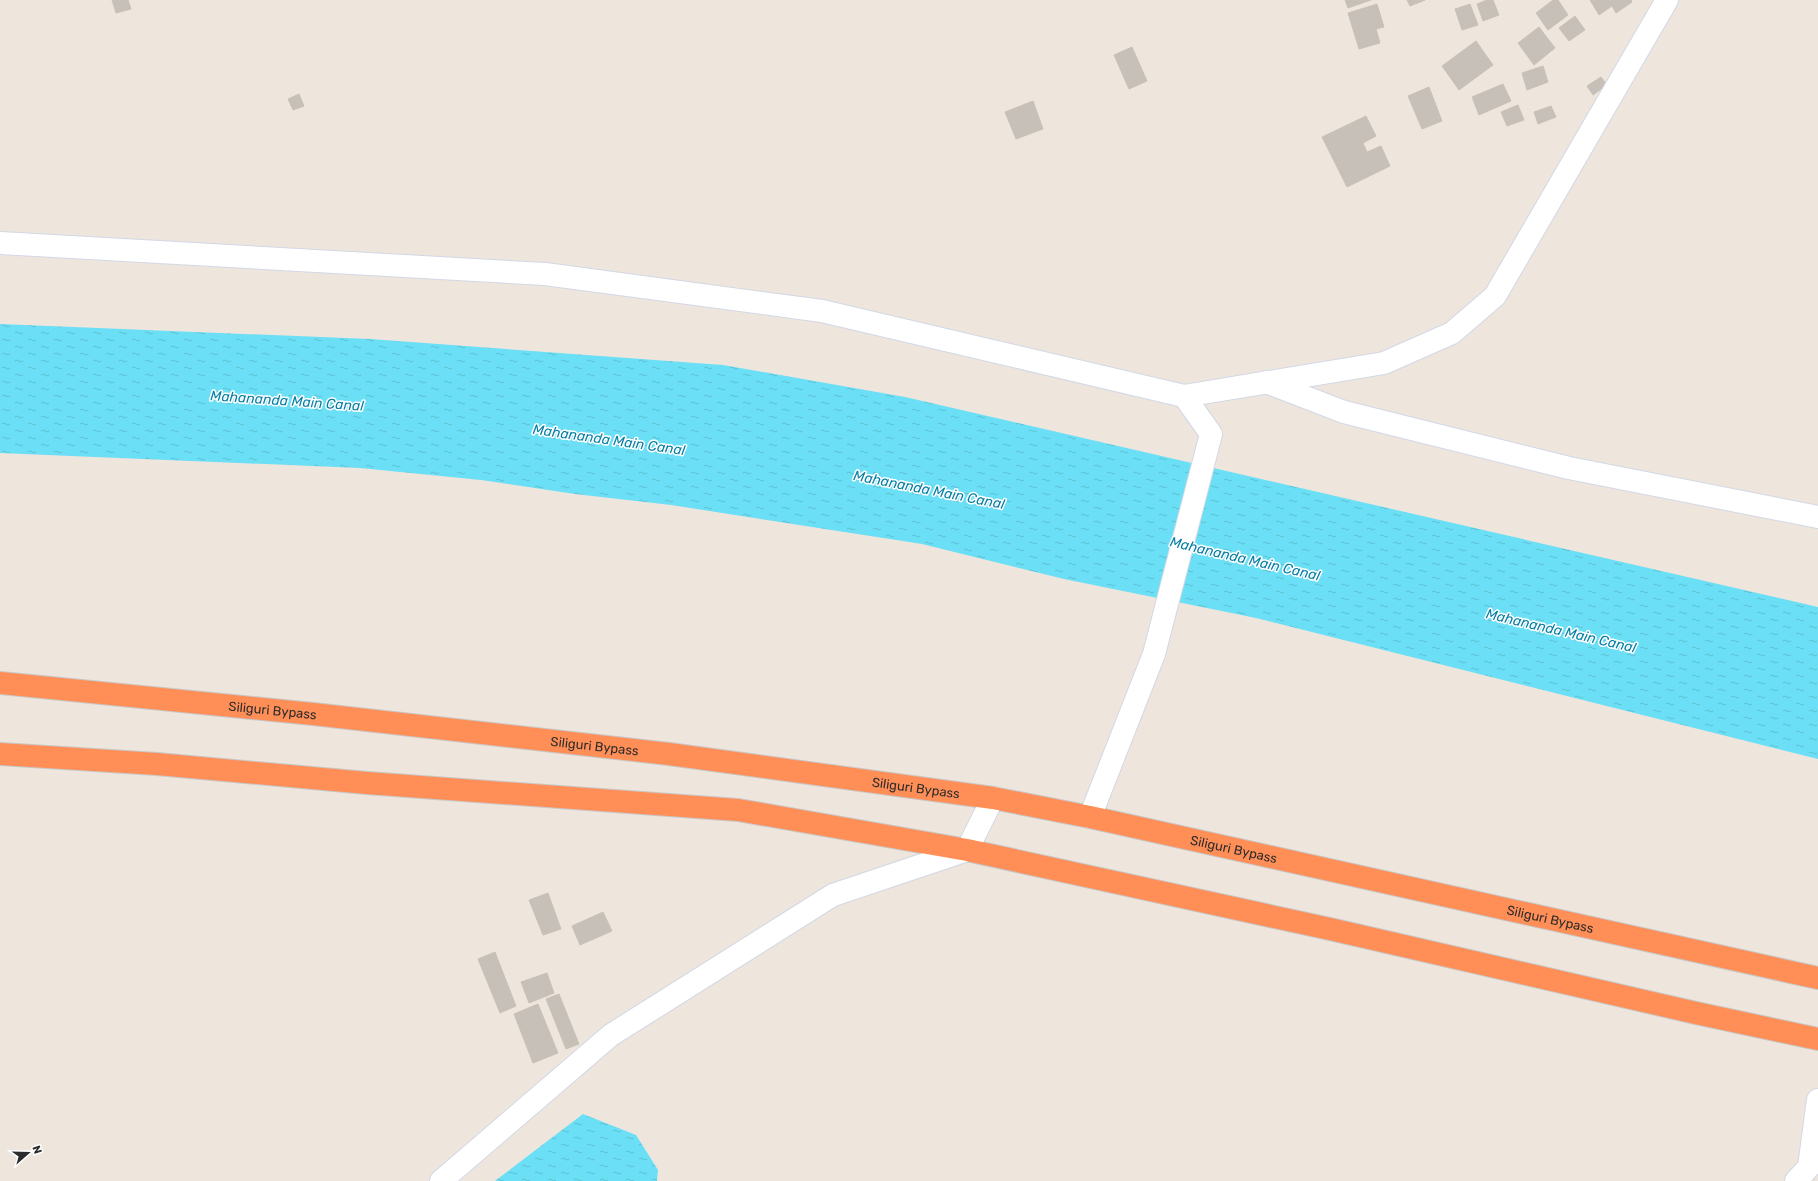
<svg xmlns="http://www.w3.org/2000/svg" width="1818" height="1181" font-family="Rubik,sans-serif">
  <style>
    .water { fill: url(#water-ripples) }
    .building { fill: #c6c0b9; stroke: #cac1b6 }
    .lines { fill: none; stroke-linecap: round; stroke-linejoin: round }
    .minor-casing { stroke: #d2d8e5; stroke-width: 24 }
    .highway-casing { stroke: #c8c8c8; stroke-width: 24 }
    .minor { stroke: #fff; stroke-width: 22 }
    .highway { stroke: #ff8e57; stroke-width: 22 }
    .labels { text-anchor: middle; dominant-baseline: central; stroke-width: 3; stroke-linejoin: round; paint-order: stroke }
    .street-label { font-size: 13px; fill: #2c2c2c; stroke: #fff }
    .water-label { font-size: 14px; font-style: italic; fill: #067fa5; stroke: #fff }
  </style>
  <defs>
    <pattern id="water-ripples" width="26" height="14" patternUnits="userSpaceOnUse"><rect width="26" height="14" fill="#6bdff5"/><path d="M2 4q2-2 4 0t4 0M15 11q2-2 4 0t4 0" fill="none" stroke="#5dc0d2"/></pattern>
  </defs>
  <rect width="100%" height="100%" fill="#eee5dd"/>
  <path class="water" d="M 0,324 L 370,339 L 723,365 L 905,397 L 1818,607 L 1818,759 L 1256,618 L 1064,579 L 922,544 L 671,505 L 575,494 L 481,480 L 360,468 L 0,453 Z
    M 583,1114 L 636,1135 L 658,1170 L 657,1181 L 495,1181 Z"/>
  <path class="building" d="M 112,0 L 128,0 L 131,9 L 116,13 Z
    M 1345,0 L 1371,0 L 1348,8 Z
    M 1407,0 L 1425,0 L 1410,6 Z
    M 1487,0 L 1493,0 L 1499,15 L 1483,21 L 1477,4 Z
    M 1553,0 L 1558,0 L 1568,15 L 1548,30 L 1536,13 Z
    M 1590,0 L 1631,0 L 1632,2 L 1616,13 L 1612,6 L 1599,15 Z
    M 1377,4 L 1384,27 L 1376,29 L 1380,43 L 1359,49 L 1348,13 Z
    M 1470,4 L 1478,25 L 1462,30 L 1455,9 Z
    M 1575,16 L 1585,30 L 1569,41 L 1559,28 Z
    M 1539,27 L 1555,48 L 1534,65 L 1518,43 Z
    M 1476,41 L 1493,65 L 1459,90 L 1442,66 Z
    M 1132,47 L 1147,81 L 1129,89 L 1114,55 Z
    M 1543,66 L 1548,82 L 1527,90 L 1522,73 Z
    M 1601,77 L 1607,85 L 1593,95 L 1587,86 Z
    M 1503,84 L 1511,101 L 1479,115 L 1472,97 Z
    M 1429,87 L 1442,121 L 1422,129 L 1408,96 Z
    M 299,94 L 304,106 L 293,110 L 288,99 Z
    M 1033,101 L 1043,129 L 1016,139 L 1005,112 Z
    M 1518,105 L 1524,120 L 1507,126 L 1501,112 Z
    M 1551,106 L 1556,117 L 1538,124 L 1534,112 Z
    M 1366,116 L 1376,136 L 1363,143 L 1367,152 L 1381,146 L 1390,166 L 1347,187 L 1322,137 Z
    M 548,893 L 561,929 L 543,935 L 529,900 Z
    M 603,912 L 612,931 L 580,945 L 572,926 Z
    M 495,952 L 516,1006 L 500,1013 L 478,959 Z
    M 547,973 L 554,993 L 529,1003 L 521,982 Z
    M 559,994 L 579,1044 L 566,1049 L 546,999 Z
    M 538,1004 L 558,1053 L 533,1063 L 514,1014 Z"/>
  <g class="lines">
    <g class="minor-casing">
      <path id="minor" d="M 0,243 L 545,274 L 822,311 L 1184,396 L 1384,363 L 1452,333 L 1495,296 L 1667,0
        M 1266,382 L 1344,412 L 1569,468 L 1818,517
        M 1090,817 L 1154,654 L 1211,434 L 1184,396
        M 441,1181 L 611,1035 L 833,895 L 967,850 L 993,798
        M 1796,1181 L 1809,1167 L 1818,1100"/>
    </g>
    <g class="highway-casing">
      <g id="highway">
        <path id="s1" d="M 0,683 L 313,714 L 669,754 L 993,798 L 1090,817 L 1818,978"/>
        <path d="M 0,754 L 157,764 L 367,783 L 738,810 L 967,850 L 1330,929 L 1696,1013 L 1818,1039"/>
      </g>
    </g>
    <use href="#minor" class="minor"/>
    <use href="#highway" class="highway"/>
  </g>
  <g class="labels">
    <g class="street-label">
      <text stroke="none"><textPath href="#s1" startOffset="274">Siliguri Bypass</textPath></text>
      <text stroke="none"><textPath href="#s1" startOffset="598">Siliguri Bypass</textPath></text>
      <text stroke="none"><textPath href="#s1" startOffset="922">Siliguri Bypass</textPath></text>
      <text stroke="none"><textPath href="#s1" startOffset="1246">Siliguri Bypass</textPath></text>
      <text stroke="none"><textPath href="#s1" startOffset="1570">Siliguri Bypass</textPath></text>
    </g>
    <g class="water-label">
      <text transform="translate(287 401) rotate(4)">Mahananda Main Canal</text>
      <text transform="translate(609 440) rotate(8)">Mahananda Main Canal</text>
      <text transform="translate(929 490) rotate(11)">Mahananda Main Canal</text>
      <text transform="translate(1245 559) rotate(13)">Mahananda Main Canal</text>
      <text transform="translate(1561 631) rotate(13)">Mahananda Main Canal</text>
    </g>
  </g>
  <g transform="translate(28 1153) rotate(70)" stroke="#ffffff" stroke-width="3" paint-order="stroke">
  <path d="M0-3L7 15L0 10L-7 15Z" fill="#2c2c2c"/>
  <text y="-6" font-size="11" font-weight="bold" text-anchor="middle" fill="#2c2c2c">N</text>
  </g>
</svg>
